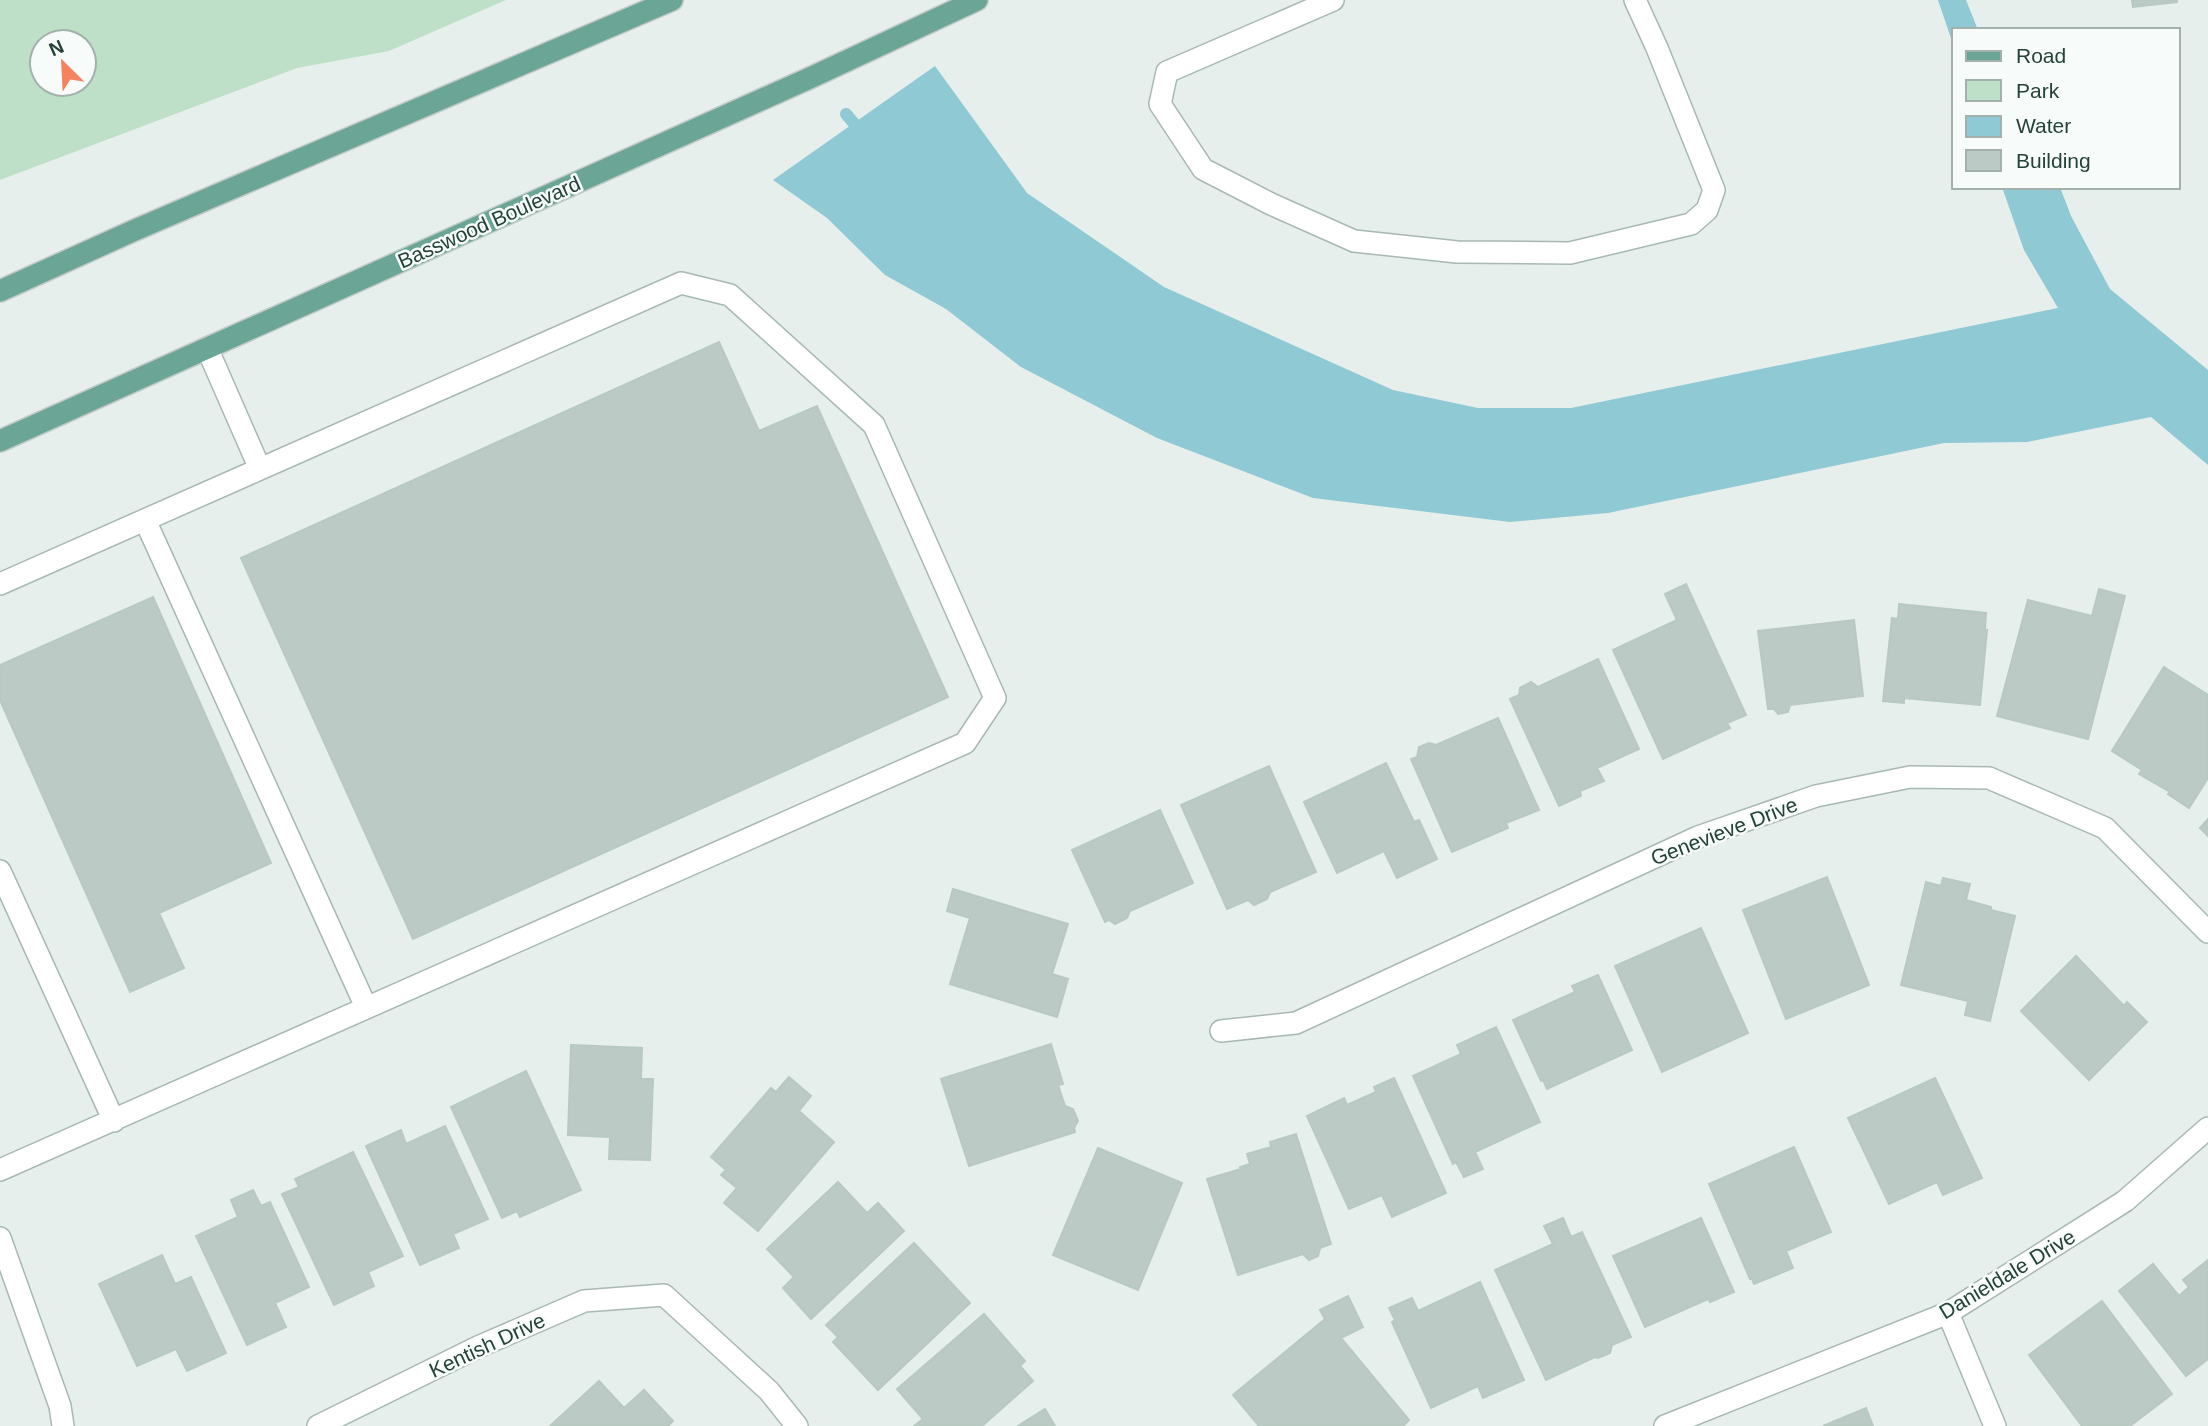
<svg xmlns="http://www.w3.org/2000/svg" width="2208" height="1426" font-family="Arial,sans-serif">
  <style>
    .green { fill: #bfe0c8; fill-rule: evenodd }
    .water { fill: #8ec9d4 }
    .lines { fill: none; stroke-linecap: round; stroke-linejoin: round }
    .stream { stroke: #8ec9d4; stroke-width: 12 }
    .building { fill: #bbcac4; stroke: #b8c9c2; stroke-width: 2 }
    .minor-casing { stroke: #a8b8b2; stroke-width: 24 }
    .major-casing { stroke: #c2cac8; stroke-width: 24 }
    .minor { stroke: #fff; stroke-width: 21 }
    .major { stroke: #6aa596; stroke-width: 21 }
    .labels { text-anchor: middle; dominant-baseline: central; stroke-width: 5; stroke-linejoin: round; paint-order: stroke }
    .street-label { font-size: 21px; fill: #24423a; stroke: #f7fbf9 }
  </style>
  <rect width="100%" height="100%" fill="#e6efeb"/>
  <path class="green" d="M 0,0 L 506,0 L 389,51 L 297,68 L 0,180 ZM 42,42 L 84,42 L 84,84 L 42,84 Z"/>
  <path class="water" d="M 1938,0 L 1966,0 L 1978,30 L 1954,30 L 1954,47 Z
    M 935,66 L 1027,193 L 1164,287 L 1393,390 L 1478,408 L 1571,408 L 2058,308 L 2024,250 L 2002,187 L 2060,187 L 2071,216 L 2110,289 L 2208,370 L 2208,465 L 2151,417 L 2027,442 L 1944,443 L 1608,513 L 1510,522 L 1313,498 L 1157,438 L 1021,367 L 946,309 L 885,275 L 827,218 L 773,180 Z"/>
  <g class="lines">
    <path class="stream" d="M 846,114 L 864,135"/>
  </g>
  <path class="building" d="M 2132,0 L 2177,0 L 2177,2 L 2133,7 Z
    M 719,342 L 759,431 L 817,406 L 948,697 L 413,939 L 241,558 Z
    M 1686,584 L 1746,715 L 1727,723 L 1730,728 L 1663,759 L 1613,650 L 1677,620 L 1665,594 Z
    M 2099,589 L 2125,596 L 2088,739 L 1997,716 L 2028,600 L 2092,616 Z
    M 153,597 L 271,863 L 159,913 L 184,968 L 130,992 L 0,700 L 0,665 Z
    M 1899,604 L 1986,613 L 1985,630 L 1987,630 L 1980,705 L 1904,698 L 1904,703 L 1883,701 L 1892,618 L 1898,619 Z
    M 1854,620 L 1863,696 L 1790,705 L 1788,712 L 1778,714 L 1774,709 L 1768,709 L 1758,631 Z
    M 1598,659 L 1639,749 L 1597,768 L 1604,781 L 1580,791 L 1581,796 L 1559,806 L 1510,699 L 1519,695 L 1520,688 L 1531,682 L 1538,687 Z
    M 2164,667 L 2208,695 L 2208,778 L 2189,808 L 2168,794 L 2170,792 L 2139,774 L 2142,770 L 2112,751 Z
    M 1498,718 L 1539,810 L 1506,823 L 1508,828 L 1452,852 L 1411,759 L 1417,757 L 1419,747 L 1429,743 L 1436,745 Z
    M 1386,763 L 1414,822 L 1419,820 L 1437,859 L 1397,878 L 1384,851 L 1337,873 L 1304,802 Z
    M 1269,766 L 1316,872 L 1270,892 L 1267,899 L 1254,905 L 1248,900 L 1227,909 L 1181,805 Z
    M 1160,810 L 1193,883 L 1130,911 L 1127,918 L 1115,924 L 1109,920 L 1105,922 L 1072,850 Z
    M 2208,819 L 2208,836 L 2200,828 Z
    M 1827,877 L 1869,985 L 1786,1019 L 1743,910 Z
    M 1943,878 L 1970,884 L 1966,900 L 1991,907 L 1991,910 L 2015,916 L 1990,1021 L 1965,1015 L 1968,1001 L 1901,985 L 1926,882 L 1941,886 Z
    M 953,889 L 1068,924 L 1052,974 L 1068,979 L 1057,1017 L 950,984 L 970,918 L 947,911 Z
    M 1701,928 L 1748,1033 L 1662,1072 L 1615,966 Z
    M 2076,956 L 2124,1006 L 2127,1002 L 2147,1022 L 2089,1080 L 2021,1011 Z
    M 1598,975 L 1632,1050 L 1547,1089 L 1543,1080 L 1541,1081 L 1513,1020 L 1575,992 L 1572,986 Z
    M 1496,1027 L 1540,1122 L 1475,1152 L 1483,1169 L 1464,1177 L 1456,1162 L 1453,1164 L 1413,1076 L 1461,1054 L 1457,1045 Z
    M 1051,1044 L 1063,1084 L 1058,1085 L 1065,1106 L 1073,1109 L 1078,1121 L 1074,1128 L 1075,1132 L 969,1166 L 941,1079 Z
    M 571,1045 L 642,1048 L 641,1079 L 653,1079 L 650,1160 L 609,1159 L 610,1137 L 568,1135 Z
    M 526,1071 L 581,1190 L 520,1217 L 517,1211 L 502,1218 L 451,1107 Z
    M 789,1077 L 811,1096 L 799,1111 L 834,1142 L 758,1231 L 724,1203 L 737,1188 L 721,1175 L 726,1170 L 711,1157 L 771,1088 L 776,1092 Z
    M 1394,1078 L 1446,1193 L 1392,1217 L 1382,1195 L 1349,1209 L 1307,1116 L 1344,1098 L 1347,1105 L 1376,1092 L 1374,1087 Z
    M 1935,1078 L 1982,1178 L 1943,1195 L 1937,1182 L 1889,1204 L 1848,1118 Z
    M 445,1126 L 488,1219 L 453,1234 L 459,1248 L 420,1265 L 366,1146 L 401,1130 L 406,1144 Z
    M 1296,1134 L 1331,1244 L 1320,1248 L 1318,1256 L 1309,1260 L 1303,1254 L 1238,1275 L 1207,1179 L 1241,1169 L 1240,1167 L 1250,1164 L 1247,1154 L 1271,1147 L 1270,1142 Z
    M 1794,1147 L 1831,1232 L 1786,1251 L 1793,1268 L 1754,1284 L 1752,1279 L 1750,1279 L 1709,1184 Z
    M 1098,1148 L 1182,1183 L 1138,1290 L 1053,1255 Z
    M 353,1152 L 403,1256 L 368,1272 L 374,1286 L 334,1305 L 282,1194 L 299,1187 L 295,1179 Z
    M 838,1182 L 867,1213 L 878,1203 L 904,1231 L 811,1319 L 783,1288 L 794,1277 L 767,1249 Z
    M 253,1190 L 261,1206 L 270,1202 L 309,1287 L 275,1303 L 286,1327 L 247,1345 L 196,1236 L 238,1217 L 231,1200 Z
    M 1563,1218 L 1571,1237 L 1582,1232 L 1631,1337 L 1612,1345 L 1610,1353 L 1598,1358 L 1595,1357 L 1546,1380 L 1495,1270 L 1553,1244 L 1544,1226 Z
    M 1701,1218 L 1734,1292 L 1710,1302 L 1708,1299 L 1645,1327 L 1613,1256 Z
    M 914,1243 L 970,1303 L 878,1390 L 833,1342 L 838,1337 L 826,1325 Z
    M 162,1255 L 175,1284 L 191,1277 L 226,1353 L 187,1371 L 176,1349 L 137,1366 L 99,1284 Z
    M 2208,1260 L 2208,1359 L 2186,1376 L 2119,1291 L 2153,1264 L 2179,1296 L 2189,1287 L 2183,1280 Z
    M 1480,1282 L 1524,1380 L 1483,1398 L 1478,1386 L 1431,1408 L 1392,1322 L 1395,1320 L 1389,1308 L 1412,1298 L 1418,1311 Z
    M 1348,1296 L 1363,1327 L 1341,1338 L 1409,1420 L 1403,1426 L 1259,1426 L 1233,1395 L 1325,1319 L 1320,1310 Z
    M 2102,1301 L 2172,1394 L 2130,1426 L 2082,1426 L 2029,1355 Z
    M 984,1314 L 1025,1361 L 1020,1366 L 1033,1381 L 982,1426 L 914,1426 L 923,1419 L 897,1389 Z
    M 599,1381 L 624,1408 L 644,1390 L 673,1421 L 668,1426 L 550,1426 Z
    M 1866,1408 L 1873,1426 L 1823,1426 Z
    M 1045,1409 L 1055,1426 L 1018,1426 Z"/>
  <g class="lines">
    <g class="minor-casing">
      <path id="minor" d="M 1333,0 L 1167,72 L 1160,104 L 1203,169 L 1271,204 L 1354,241 L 1457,252 L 1570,253 L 1691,224 L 1707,210 L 1714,190 L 1657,48 L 1635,0
        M 145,520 L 366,1007
        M 0,584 L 260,469
        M 0,871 L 114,1121
        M 1221,1031 L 1296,1023 L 1698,837 L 1816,796 L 1910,777 L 1989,778 L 2105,828 L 2208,932
        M 0,1170 L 965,743 L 995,698 L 874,425 L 730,295 L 681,283 L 260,469 L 207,348
        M 0,1238 L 60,1406 L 63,1426
        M 1948,1313 L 1995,1426
        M 318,1426 L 478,1347 L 584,1301 L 664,1295 L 769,1391 L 797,1426
        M 1665,1426 L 1948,1313 L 2125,1201 L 2208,1128"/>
    </g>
    <g class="major-casing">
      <path id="major" d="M 0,291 L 135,230 L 672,0
        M 0,441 L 812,77 L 977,0"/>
    </g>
    <use href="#minor" class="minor"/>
    <use href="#major" class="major"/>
  </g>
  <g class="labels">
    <g class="street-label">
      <text transform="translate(489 222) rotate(-24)">Basswood Boulevard</text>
      <text transform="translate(1724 831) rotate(-21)">Genevieve Drive</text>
      <text transform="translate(2007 1274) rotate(-31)">Danieldale Drive</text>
      <text transform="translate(487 1345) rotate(-25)">Kentish Drive</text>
    </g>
  </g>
  <rect x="1952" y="28" width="228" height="161" fill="#f7fbf9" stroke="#a3b1ad" stroke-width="2"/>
  <rect x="1966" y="51" width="35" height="10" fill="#6aa596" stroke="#a3b1ad" stroke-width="2"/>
  <text x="2016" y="63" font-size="21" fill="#24423a">Road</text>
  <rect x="1966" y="80" width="35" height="21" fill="#bfe0c8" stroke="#a3b1ad" stroke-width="2"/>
  <text x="2016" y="98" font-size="21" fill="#24423a">Park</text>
  <rect x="1966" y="116" width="35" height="21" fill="#8ec9d4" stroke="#a3b1ad" stroke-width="2"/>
  <text x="2016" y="133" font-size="21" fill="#24423a">Water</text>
  <rect x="1966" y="150" width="35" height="21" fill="#bbcac4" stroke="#a3b1ad" stroke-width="2"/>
  <text x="2016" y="168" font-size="21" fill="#24423a">Building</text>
  <g transform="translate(63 63) rotate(336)"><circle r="33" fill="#f7fbf9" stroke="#a3b1ad" stroke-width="2"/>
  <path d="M0-5L12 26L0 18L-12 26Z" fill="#f4845f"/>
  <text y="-10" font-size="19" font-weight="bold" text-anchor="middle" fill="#24423a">N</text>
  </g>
</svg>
